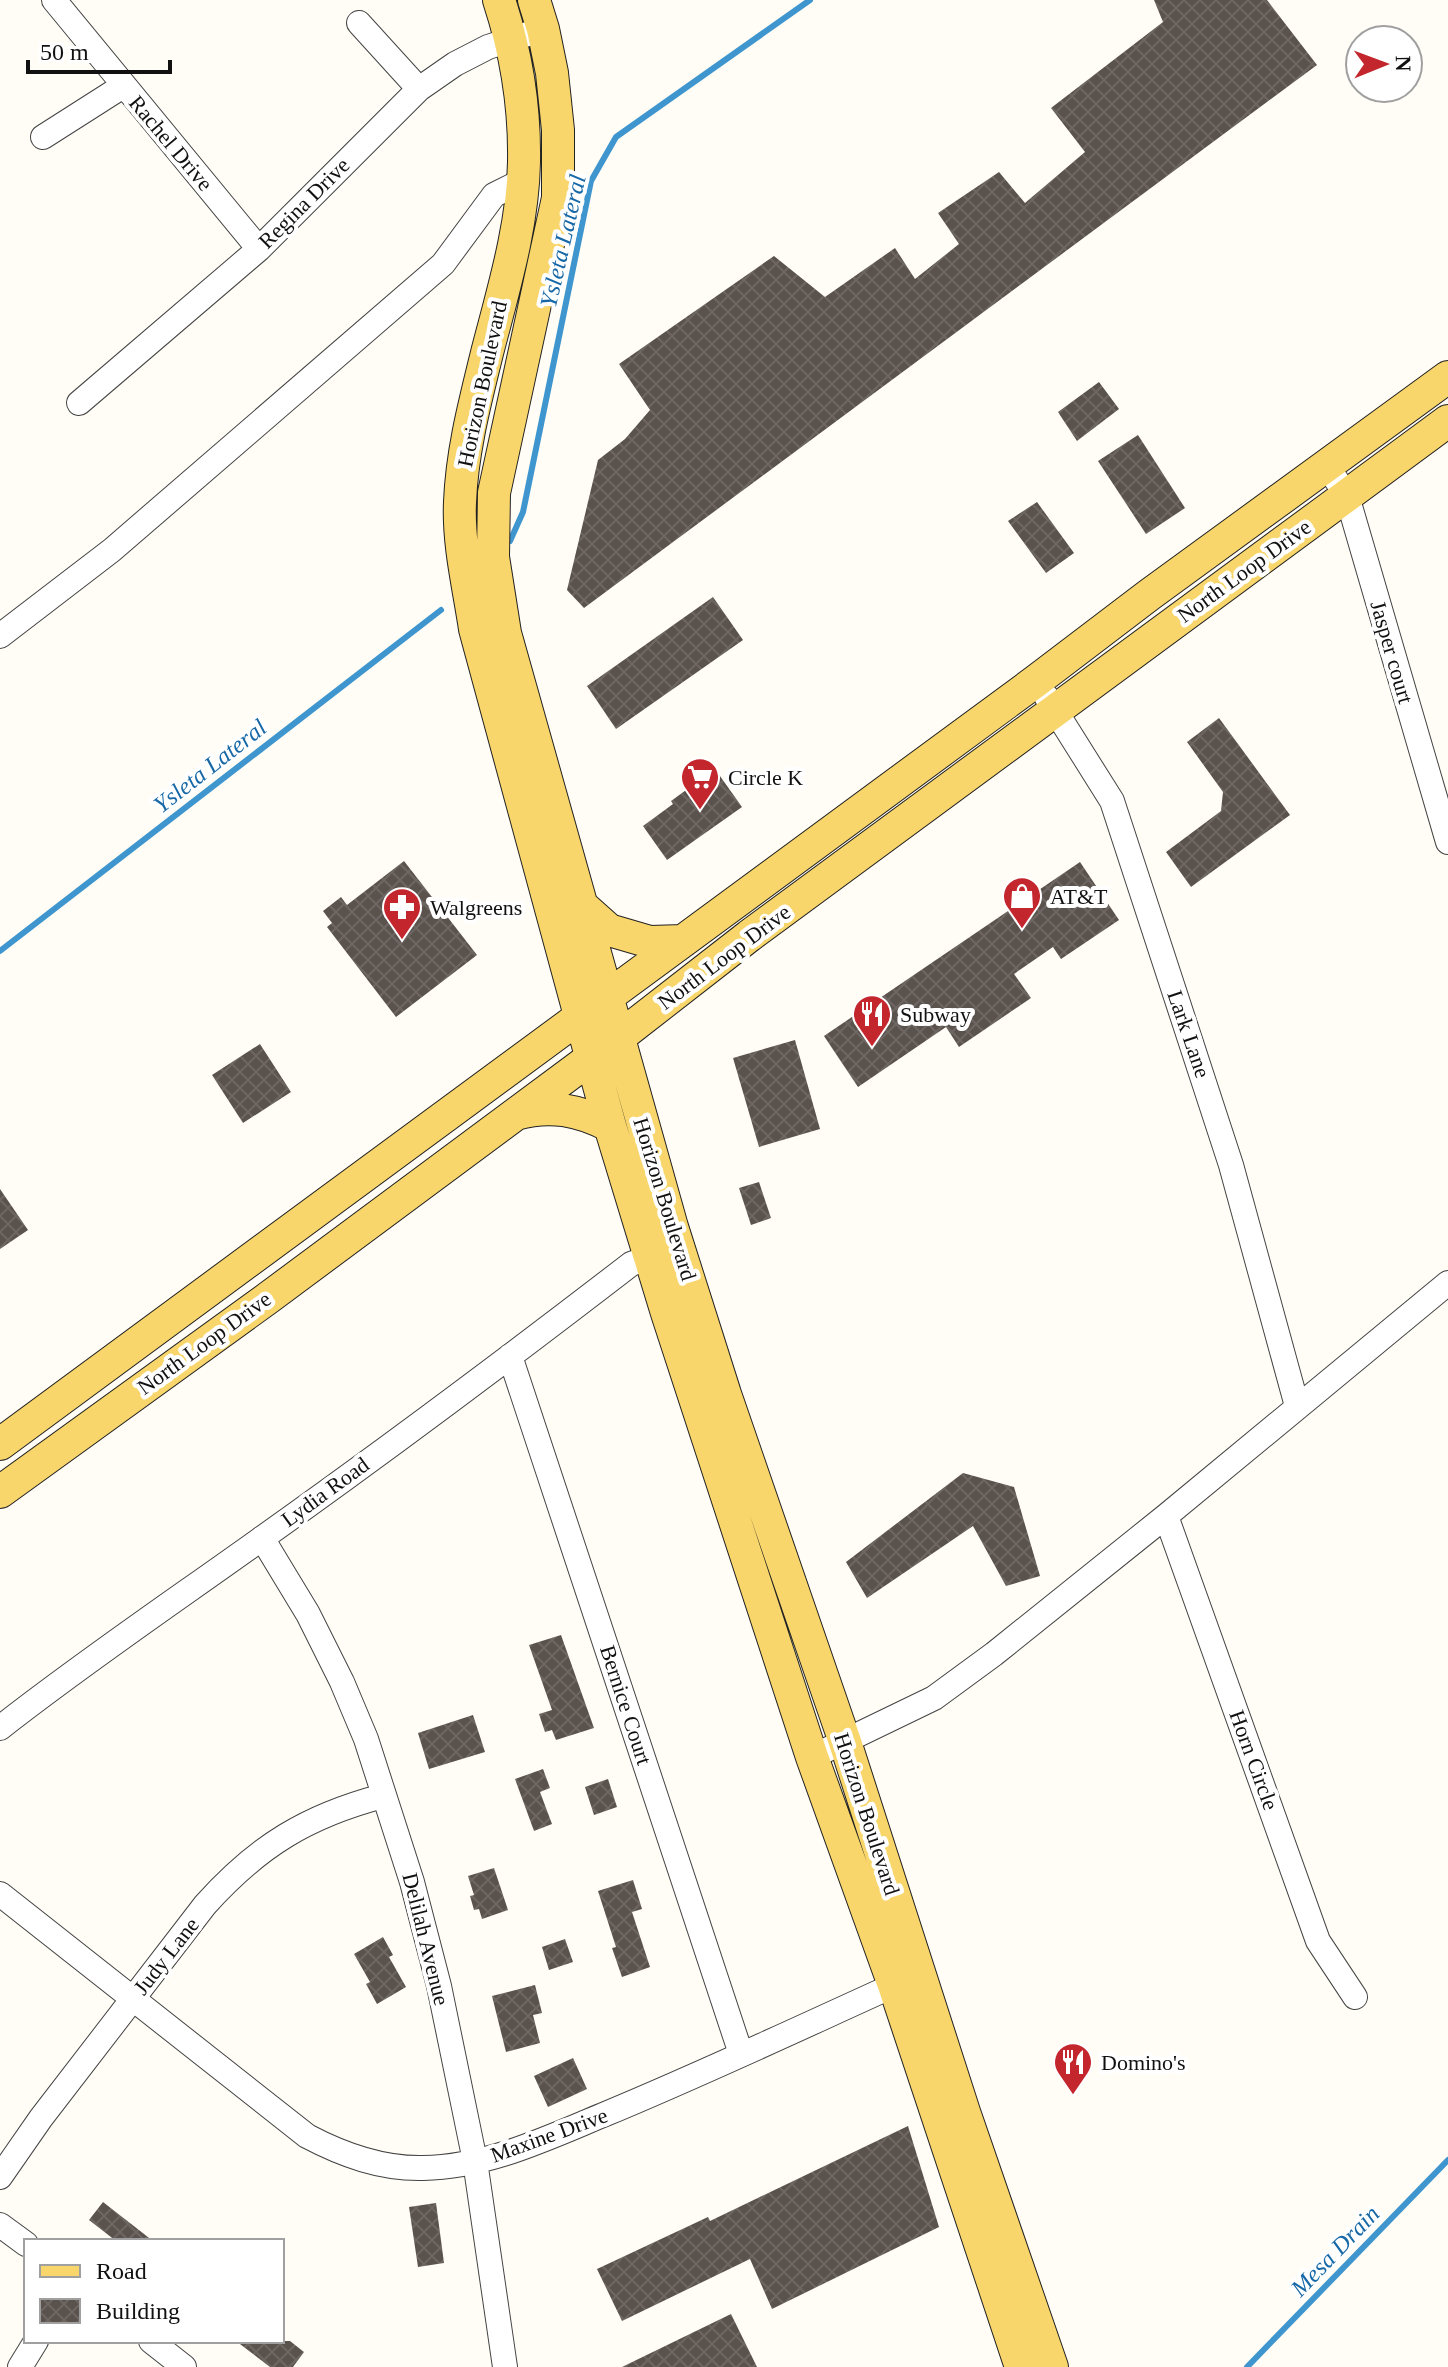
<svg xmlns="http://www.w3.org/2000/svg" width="1448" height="2367" font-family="Georgia,serif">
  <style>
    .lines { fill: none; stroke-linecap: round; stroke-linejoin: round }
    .stream { stroke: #3f96cf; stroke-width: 6 }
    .building { fill: url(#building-cross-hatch) }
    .minor-casing { stroke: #444; stroke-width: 26 }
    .major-casing { stroke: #222; stroke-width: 34 }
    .minor { stroke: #fff; stroke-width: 24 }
    .major { stroke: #f9d66b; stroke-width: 32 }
    .labels { text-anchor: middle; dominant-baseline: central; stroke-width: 8; stroke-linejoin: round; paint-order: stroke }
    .street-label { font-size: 22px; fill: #111; stroke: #fff }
    .poi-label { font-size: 22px; fill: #111; stroke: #fff; text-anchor: start }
    .water-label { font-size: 24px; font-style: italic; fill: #1768a6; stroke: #fff }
  </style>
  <defs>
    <pattern id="building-cross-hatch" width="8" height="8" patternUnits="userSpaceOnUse" patternTransform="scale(2)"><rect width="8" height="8" fill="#5a524d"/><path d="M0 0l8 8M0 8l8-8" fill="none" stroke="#6d6662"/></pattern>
  </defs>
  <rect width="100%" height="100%" fill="#fffdf5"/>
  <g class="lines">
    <path class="stream" d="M 510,541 L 523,512 L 591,181 L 616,137 L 810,0
      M 0,951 L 441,610
      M 1247,2367 L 1448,2160"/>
  </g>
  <path class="building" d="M 1154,0 L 1267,0 L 1317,65 L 584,608 L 567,590 L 598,460 L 625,439 L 650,410 L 619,364 L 774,256 L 825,297 L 895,248 L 915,279 L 959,244 L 938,213 L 999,172 L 1025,203 L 1085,152 L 1051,108 L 1163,22 Z
    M 1099,382 L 1119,409 L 1077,441 L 1058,412 Z
    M 1138,435 L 1185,508 L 1146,534 L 1098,461 Z
    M 1037,502 L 1074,553 L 1046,573 L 1008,521 Z
    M 713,597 L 743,640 L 616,729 L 587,686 Z
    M 1219,718 L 1290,815 L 1191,887 L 1166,852 L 1221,811 L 1223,792 L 1187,742 Z
    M 715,769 L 742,807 L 667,860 L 643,826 L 673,804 L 671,801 Z
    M 404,861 L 477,955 L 396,1017 L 327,927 L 332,923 L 323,911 L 341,897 L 347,905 Z
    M 1080,862 L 1119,920 L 1061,959 L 1053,947 L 1014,974 L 1031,998 L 959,1047 L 946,1027 L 858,1087 L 824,1036 Z
    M 795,1040 L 820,1129 L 759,1147 L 733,1058 Z
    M 260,1044 L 291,1092 L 243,1123 L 212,1075 Z
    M 759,1182 L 771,1218 L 751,1225 L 739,1188 Z
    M 0,1189 L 28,1230 L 0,1249 Z
    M 963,1473 L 1014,1487 L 1040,1576 L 1006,1586 L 973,1526 L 867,1598 L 846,1562 Z
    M 561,1635 L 594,1728 L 556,1740 L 552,1730 L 545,1732 L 539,1714 L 552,1710 L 529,1645 Z
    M 473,1715 L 485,1752 L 429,1769 L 418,1733 Z
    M 543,1769 L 550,1788 L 540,1792 L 552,1824 L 534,1831 L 515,1779 Z
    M 608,1779 L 617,1807 L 594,1815 L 585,1787 Z
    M 494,1868 L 508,1910 L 482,1919 L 479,1909 L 474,1910 L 470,1896 L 474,1895 L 468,1876 Z
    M 633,1880 L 642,1909 L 632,1912 L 650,1967 L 622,1977 L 612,1948 L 616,1947 L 598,1891 Z
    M 383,1937 L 393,1955 L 389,1957 L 406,1987 L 377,2004 L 366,1984 L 370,1982 L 354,1954 Z
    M 565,1939 L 573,1962 L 549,1970 L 542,1947 Z
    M 535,1985 L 542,2013 L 533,2015 L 540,2043 L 506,2052 L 492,1996 Z
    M 573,2058 L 587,2089 L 548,2107 L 534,2076 Z
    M 908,2126 L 939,2227 L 772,2309 L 750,2259 L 622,2321 L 597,2269 L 708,2217 L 710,2221 Z
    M 103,2202 L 153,2241 L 116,2241 L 89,2220 Z
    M 436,2203 L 444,2263 L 418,2267 L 409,2207 Z
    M 731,2314 L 757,2367 L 622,2367 Z
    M 236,2341 L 290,2341 L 304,2352 L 293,2367 L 270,2367 Z"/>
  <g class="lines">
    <g class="minor-casing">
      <path id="minor" d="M 54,0 L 259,249
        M 359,23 L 419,89
        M 43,137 L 123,86
        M 79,403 L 259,249 L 419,89 L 455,64 L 488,47 L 543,29
        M 1327,466 L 1347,496 L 1448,842
        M 0,636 L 112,550 L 443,264 L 494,195 L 522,181
        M 1046,696 L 1112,801 L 1231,1165 L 1297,1406
        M 510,1356 L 741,2054
        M 1166,1516 L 1318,1941 L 1355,1997
        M 262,1538 L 308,1614 L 342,1682 L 366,1739 L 412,1882 L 439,1986 L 475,2161 L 505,2367
        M 0,1728 C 84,1662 173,1602 261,1539 C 386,1450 509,1358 631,1264 L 650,1257
        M 812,1757 L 934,1698 L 994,1654 L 1166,1516 L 1448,1283
        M 0,1894 L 307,2136 C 343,2155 381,2169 423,2168 C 487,2167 545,2139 603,2115 C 707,2072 808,2024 910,1978
        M 0,2177 L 41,2118 L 205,1905 C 258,1846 307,1816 383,1796
        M 0,2225 L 26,2244
        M 151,2341 L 184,2367
        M 20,2367 L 36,2341"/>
    </g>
    <g class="major-casing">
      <path id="major" d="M 499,0 C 516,52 525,106 524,162 C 523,226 503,291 487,353 C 475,402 462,451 460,502 C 458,544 469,588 475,629 L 610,1126 L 667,1313 L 812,1757 L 894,1985 L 1021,2367
        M 534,0 L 543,29 L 552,73 L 558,130 L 558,198 L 494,493 L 493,557 L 505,633 L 672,1227 L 725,1394 L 845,1742 L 964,2112 L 1052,2367
        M 581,905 L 609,930 L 650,942 L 683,941
        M 516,1114 C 550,1104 579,1110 610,1126
        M 0,1444 L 1036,681 L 1149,595 L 1448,377
        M 0,1492 L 268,1298 L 618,1038 L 749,936 L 1448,421"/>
    </g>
    <use href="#minor" class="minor"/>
    <use href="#major" class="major"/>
  </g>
  <defs>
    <g id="supermarket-pin" transform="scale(2)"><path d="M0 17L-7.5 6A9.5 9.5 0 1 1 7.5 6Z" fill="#c4262e" stroke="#fff"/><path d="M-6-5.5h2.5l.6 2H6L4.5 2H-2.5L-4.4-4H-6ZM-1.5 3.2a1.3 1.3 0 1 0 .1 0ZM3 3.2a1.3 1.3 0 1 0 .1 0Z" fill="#fff"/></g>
    <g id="shop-pin" transform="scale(2)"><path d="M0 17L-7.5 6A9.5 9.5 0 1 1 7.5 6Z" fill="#c4262e" stroke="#fff"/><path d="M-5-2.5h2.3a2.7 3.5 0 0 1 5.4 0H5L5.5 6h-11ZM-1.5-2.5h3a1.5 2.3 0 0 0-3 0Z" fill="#fff"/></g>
    <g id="pharmacy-pin" transform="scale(2)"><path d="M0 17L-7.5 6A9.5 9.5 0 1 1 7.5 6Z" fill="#c4262e" stroke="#fff"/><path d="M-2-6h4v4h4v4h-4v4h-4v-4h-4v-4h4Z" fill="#fff"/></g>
    <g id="restaurant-pin" transform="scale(2)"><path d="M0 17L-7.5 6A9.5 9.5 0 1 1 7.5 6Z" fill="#c4262e" stroke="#fff"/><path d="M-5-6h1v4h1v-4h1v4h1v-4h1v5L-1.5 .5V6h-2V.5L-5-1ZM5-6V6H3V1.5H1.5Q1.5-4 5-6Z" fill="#fff"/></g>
  </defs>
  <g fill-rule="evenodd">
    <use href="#supermarket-pin" x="700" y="777"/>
    <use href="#shop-pin" x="1022" y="896"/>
    <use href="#pharmacy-pin" x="402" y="907"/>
    <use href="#restaurant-pin" x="872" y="1014"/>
    <use href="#restaurant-pin" x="1073" y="2062"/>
  </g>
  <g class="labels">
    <g class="street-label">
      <text transform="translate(171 143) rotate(50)">Rachel Drive</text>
      <text transform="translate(304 203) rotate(-45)">Regina Drive</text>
      <text transform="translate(482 384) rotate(-78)">Horizon Boulevard</text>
      <text transform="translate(1244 571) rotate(-36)">North Loop Drive</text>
      <text transform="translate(1392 652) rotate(74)">Jasper court</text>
      <text transform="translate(724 957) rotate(-37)">North Loop Drive</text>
      <text transform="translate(1189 1034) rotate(71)">Lark Lane</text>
      <text transform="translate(665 1199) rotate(73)">Horizon Boulevard</text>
      <text transform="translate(204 1343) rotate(-36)">North Loop Drive</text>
      <text transform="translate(325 1492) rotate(-36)">Lydia Road</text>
      <text transform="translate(626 1705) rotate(72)">Bernice Court</text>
      <text transform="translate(1254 1760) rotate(70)">Horn Circle</text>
      <text transform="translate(867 1814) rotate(72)">Horizon Boulevard</text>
      <text transform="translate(426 1939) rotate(76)">Delilah Avenue</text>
      <text transform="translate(166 1956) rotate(-52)">Judy Lane</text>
      <text transform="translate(549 2135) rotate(-20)">Maxine Drive</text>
    </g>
    <g class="poi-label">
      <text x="728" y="777">Circle K</text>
      <text x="1050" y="896">AT&amp;T</text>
      <text x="430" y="907">Walgreens</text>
      <text x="900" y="1014">Subway</text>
      <text x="1101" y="2062">Domino's</text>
    </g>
    <g class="water-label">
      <text transform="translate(563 241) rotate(-77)">Ysleta Lateral</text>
      <text transform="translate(210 766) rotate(-38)">Ysleta Lateral</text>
      <text transform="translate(1335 2251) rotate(-46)">Mesa Drain</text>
    </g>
  </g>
  <rect x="24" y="2239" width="260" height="104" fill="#ffffff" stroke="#a0a0a0" stroke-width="2"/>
  <rect x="40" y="2265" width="40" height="12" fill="#f9d66b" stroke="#a0a0a0" stroke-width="2"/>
  <text x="96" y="2279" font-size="24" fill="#111111">Road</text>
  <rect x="40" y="2299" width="40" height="24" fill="url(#building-cross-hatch)" stroke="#a0a0a0" stroke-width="2"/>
  <text x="96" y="2319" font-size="24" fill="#111111">Building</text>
  <g transform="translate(1384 64) rotate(89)"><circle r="38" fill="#ffffff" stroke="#a0a0a0" stroke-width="2"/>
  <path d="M0-6L14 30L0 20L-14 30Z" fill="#c4262e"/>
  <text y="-12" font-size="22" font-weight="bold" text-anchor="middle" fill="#111111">N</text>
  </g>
  <path d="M28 60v12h142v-12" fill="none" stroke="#111111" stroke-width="4"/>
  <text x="40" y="60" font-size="24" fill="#111111" stroke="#ffffff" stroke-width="6" paint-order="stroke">50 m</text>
</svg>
